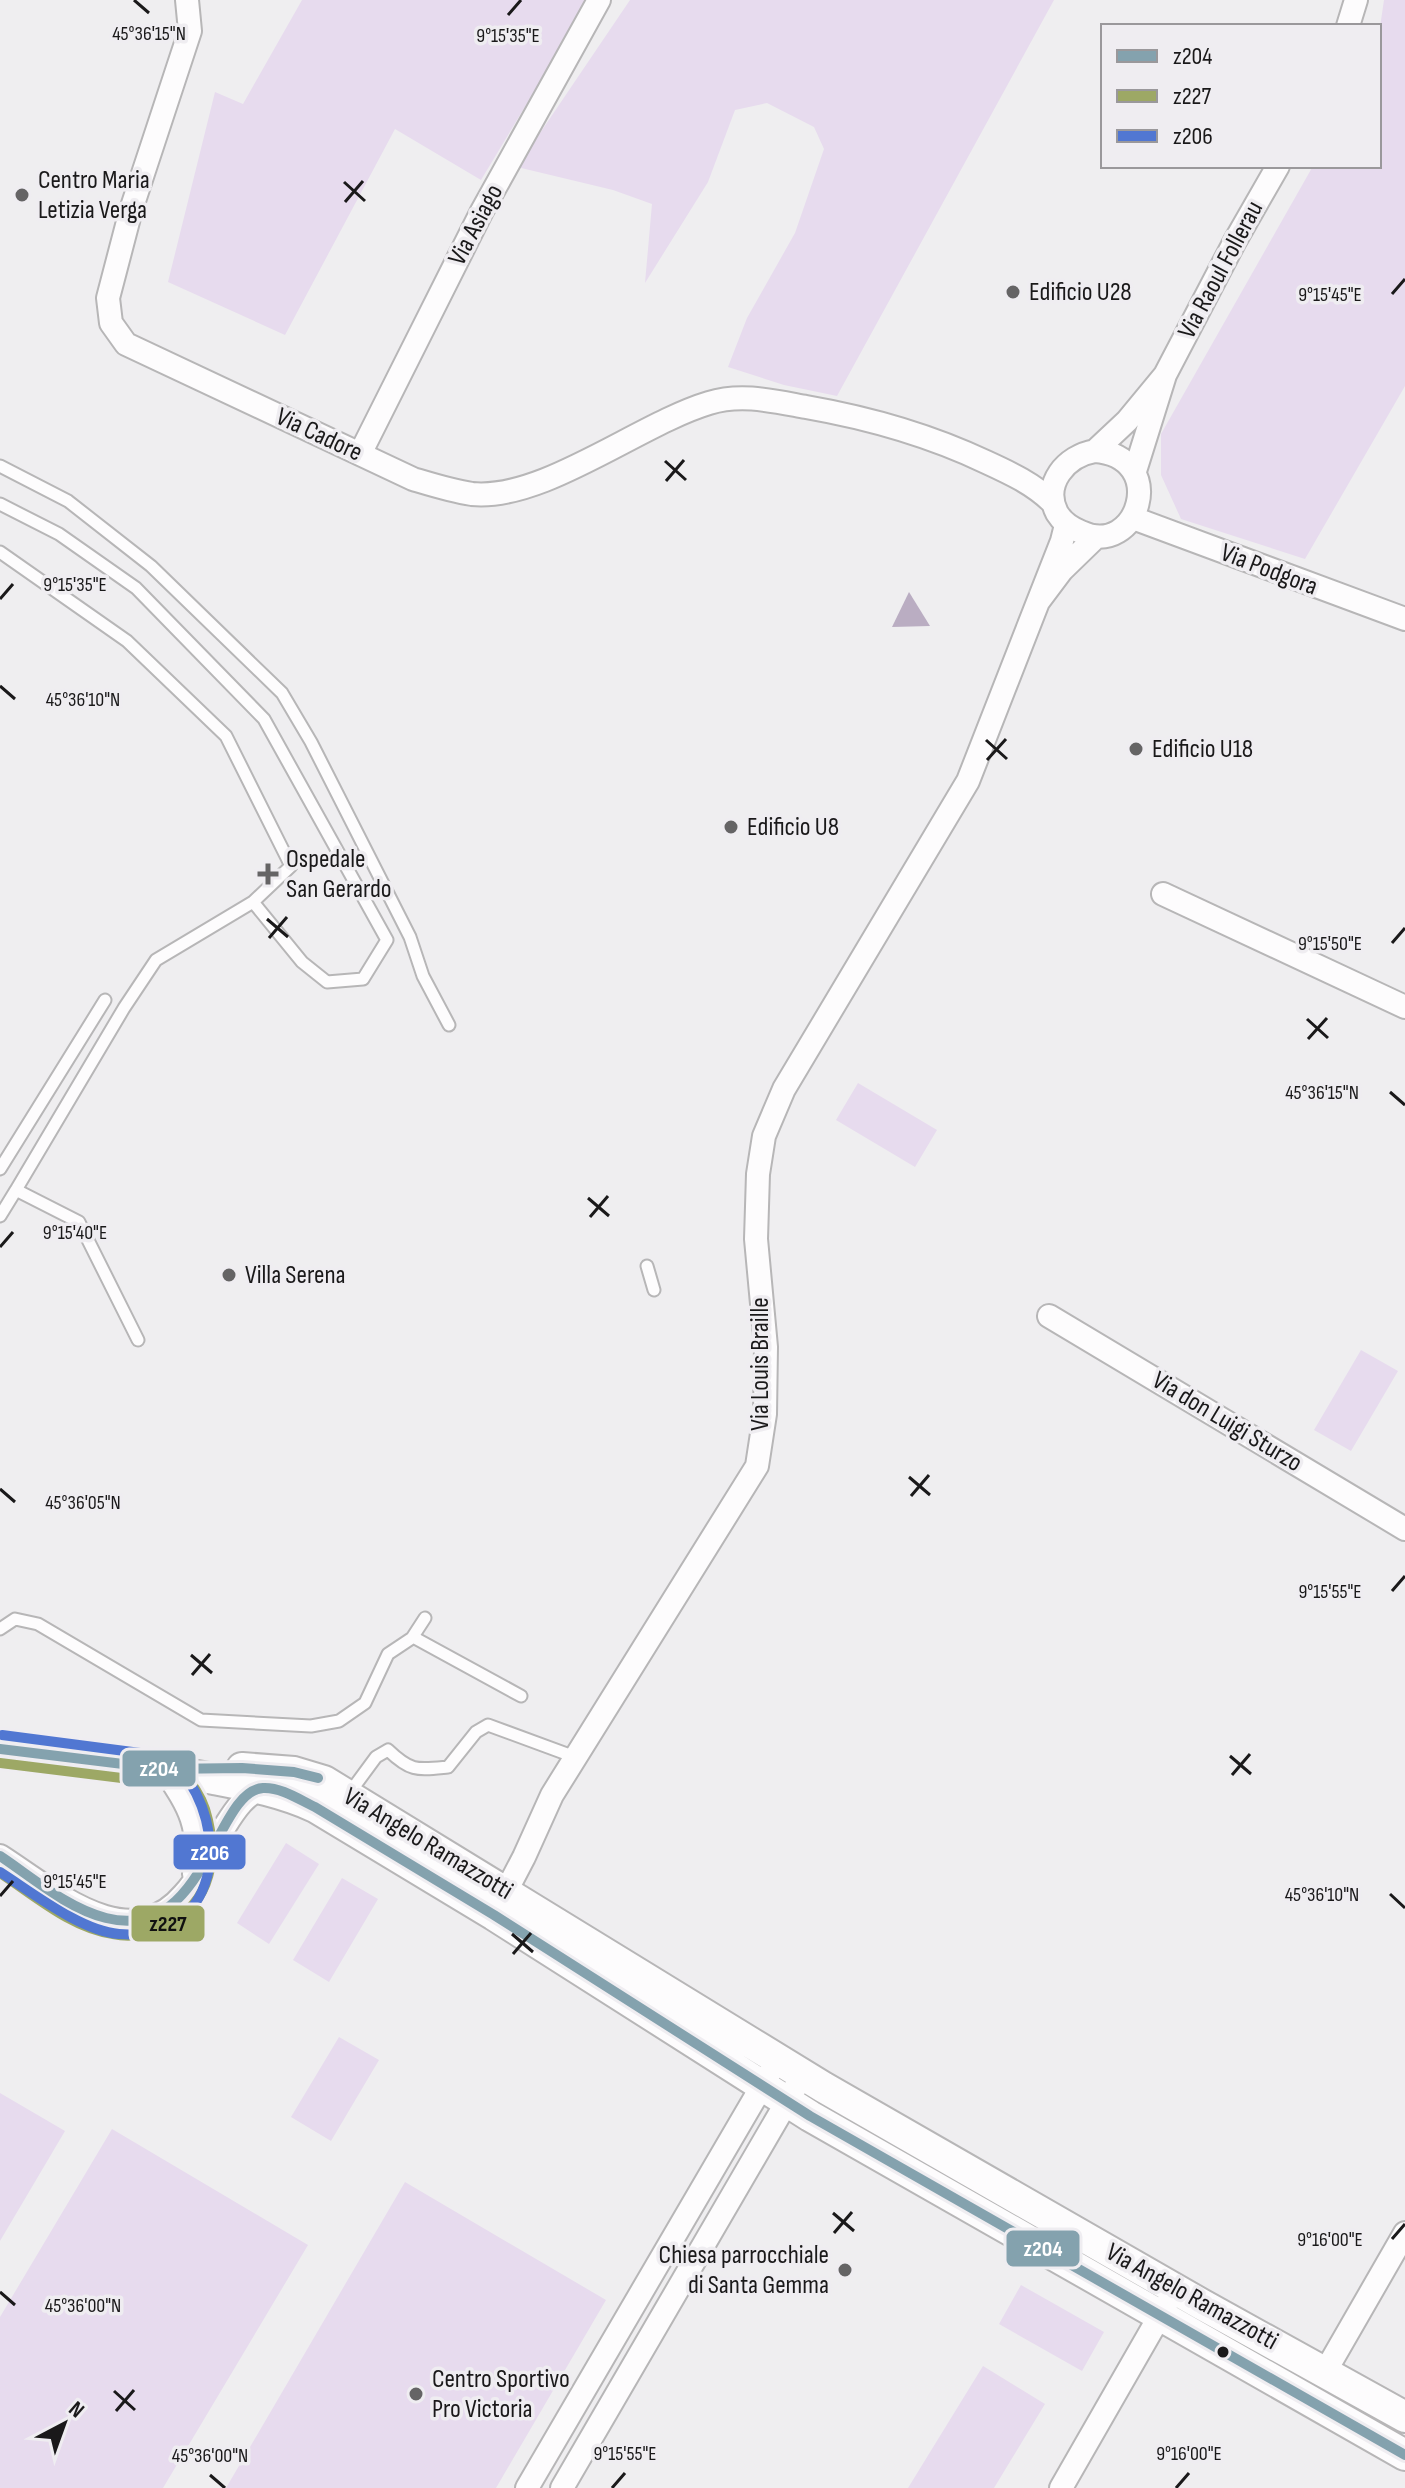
<svg xmlns="http://www.w3.org/2000/svg" width="1405" height="2488" font-family="'Sofia Sans Condensed',sans-serif">
  <style>
    .green { fill: #e7dbee }
    .water { fill: #baadc2 }
    .lines { fill: none; stroke-linecap: round; stroke-linejoin: round }
    .lane-casing { stroke: #b7b6b7; stroke-width: 15 }
    .street-casing { stroke: #b7b6b7; stroke-width: 26 }
    .secondary-casing { stroke: #b7b6b7; stroke-width: 34 }
    .lane { stroke: #fdfcfd; stroke-width: 11 }
    .street { stroke: #fdfcfd; stroke-width: 22 }
    .secondary { stroke: #fdfcfd; stroke-width: 30 }
    .bus-1-casing { stroke: #efedf1; stroke-width: 16 }
    .bus-2-casing { stroke: #efedf1; stroke-width: 16 }
    .bus-3-casing { stroke: #efedf1; stroke-width: 16 }
    .bus-1 { stroke: #84a2ae; stroke-width: 10 }
    .bus-2 { stroke: #9da865; stroke-width: 10 }
    .bus-3 { stroke: #5177d2; stroke-width: 10 }
    .ticks { fill: none; stroke: #1a191a; stroke-width: 3 }
    .poi-dot { fill: #656465; stroke: #efedf1; stroke-width: 3 }
    .bus-dot { fill: #1a191a; stroke: #efedf1; stroke-width: 3 }
    .labels { text-anchor: middle; dominant-baseline: central; stroke-width: 7; stroke-linejoin: round; paint-order: stroke }
    .poi-label { font-size: 26px; fill: #1a191a; stroke: #efedf1; text-anchor: start }
    .street-label { font-size: 26px; fill: #1a191a; stroke: #efedf1 }
    .ticks-label { font-size: 20px; text-anchor: middle; fill: #1a191a; stroke: #efedf1; stroke-width: 7; stroke-linejoin: round; paint-order: stroke }
    .line-badge { stroke: #efedf1; stroke-width: 3 }
    .badge-label { font-size: 22px; text-anchor: middle; font-weight: bold; fill: #fff }
    .pale-badge-label { font-size: 22px; text-anchor: middle; font-weight: bold; fill: #111 }
  </style>
  <rect width="100%" height="100%" fill="#efeef0"/>
  <path class="green" d="M 302,0 L 589,0 L 481,180 L 395,129 L 285,335 L 168,282 L 215,92 L 243,104 Z
    M 630,0 L 1054,0 L 837,396 L 784,385 L 728,367 L 747,318 L 795,233 L 824,149 L 814,127 L 767,103 L 735,110 L 708,182 L 645,283 L 652,204 L 613,190 L 517,167 Z
    M 1384,0 L 1405,0 L 1405,386 L 1305,559 L 1181,519 L 1161,475 L 1161,434 L 1313,166 L 1379,166 L 1379,34 Z
    M 858,1083 L 937,1130 L 915,1167 L 836,1120 Z
    M 1361,1350 L 1398,1371 L 1351,1451 L 1314,1430 Z
    M 286,1843 L 319,1864 L 269,1944 L 237,1923 Z
    M 342,1878 L 378,1899 L 329,1982 L 293,1960 Z
    M 339,2037 L 379,2060 L 331,2141 L 291,2117 Z
    M 0,2093 L 65,2131 L 0,2241 Z
    M 112,2129 L 308,2245 L 163,2488 L 0,2488 L 0,2317 Z
    M 405,2182 L 606,2300 L 496,2488 L 226,2488 Z
    M 1021,2285 L 1104,2332 L 1082,2371 L 999,2324 Z
    M 983,2366 L 1045,2404 L 994,2488 L 908,2488 Z"/>
  <path class="water" d="M 909,592 L 930,626 L 892,627 Z"/>
  <g class="lines">
    <g class="lane-casing">
      <path id="lane" d="M 0,466 L 68,501 L 151,566 L 282,693 L 311,742 L 410,937 L 423,976 L 449,1025
        M 0,504 L 59,534 L 136,588 L 264,719 L 387,940 L 363,979 L 327,982 L 302,962 L 253,902
        M 0,552 L 127,641 L 226,736 L 291,866 L 253,902 L 156,960 L 124,1008 L 16,1190 L 79,1222 L 138,1340
        M 0,1169 L 105,1000
        M 0,1216 L 16,1190
        M 647,1266 L 654,1290
        M 0,1629 L 15,1619 L 38,1624 L 201,1720 L 311,1726 L 339,1721 L 365,1703 L 388,1654 L 412,1638 L 425,1618
        M 413,1637 L 521,1696
        M 348,1795 L 376,1757 L 388,1750 C 411,1772 417,1770 448,1767 L 476,1732 L 488,1725 L 575,1757"/>
    </g>
    <g class="street-casing">
      <path id="street" d="M 187,0 L 190,31 L 131,210 L 108,298 L 111,323 L 126,344 L 413,479 C 433,485 452,491 472,494 C 543,501 639,424 709,403 C 741,393 773,401 806,407 C 869,418 927,434 986,462 C 1010,473 1034,484 1053,503
        M 1348,26 L 1356,0
        M 1165,375 L 1235,241 L 1278,166
        M 1095,451 C 1170,457 1138,559 1081,532 C 1071,528 1063,523 1057,513 C 1042,484 1066,456 1095,451 Z
        M 1095,451 L 1127,421 L 1165,375 L 1135,471
        M 360,454 L 482,211 L 599,0
        M 1133,518 L 1405,619
        M 1066,525 L 1062,541 L 1038,602 L 1062,570 L 1096,537
        M 1163,894 L 1405,1007
        M 1049,1316 L 1405,1529
        M 164,1769 C 189,1807 202,1826 194,1874
        M 0,1856 C 52,1889 129,1959 184,1894 C 202,1875 211,1848 225,1826 C 235,1810 246,1793 264,1788
        M 500,1903 L 524,1857 L 552,1795 L 757,1466 L 765,1414 L 766,1347 L 756,1239 L 758,1174 L 764,1136 L 784,1089 L 968,781 L 1038,602
        M 1325,2372 L 1405,2233
        M 527,2488 L 769,2074
        M 562,2488 L 795,2088
        M 1061,2488 L 1166,2305"/>
    </g>
    <g class="secondary-casing">
      <path id="secondary" d="M 0,1749 C 71,1760 143,1765 214,1779 C 250,1786 282,1792 315,1807 L 494,1915 L 810,2116 L 1405,2455
        M 242,1768 L 294,1772 L 324,1781 L 823,2087 L 1201,2304 L 1405,2417"/>
    </g>
    <use href="#lane" class="lane"/>
    <use href="#street" class="street"/>
    <use href="#secondary" class="secondary"/>
    <g class="bus-1-casing">
      <path id="bus-1" d="M 0,1749 L 164,1769 L 242,1768 L 294,1772 L 318,1778
        M 0,1856 C 33,1878 67,1908 106,1918 C 207,1943 214,1791 263,1788 C 281,1787 300,1800 315,1807 L 494,1915 L 810,2116 L 1405,2455"/>
    </g>
    <g class="bus-2-casing">
      <path id="bus-2" d="M 0,1763 L 162,1783
        M 0,1873 C 34,1895 71,1928 113,1934 C 131,1938 150,1934 166,1925 C 213,1902 219,1855 205,1809 C 199,1791 186,1777 176,1762"/>
    </g>
    <g class="bus-3-casing">
      <path id="bus-3" d="M 0,1872 C 33,1893 81,1931 119,1934 C 212,1941 231,1847 189,1781 C 184,1773 178,1763 171,1757 L 2,1735"/>
    </g>
    <use href="#bus-1" class="bus-1"/>
    <use href="#bus-2" class="bus-2"/>
    <use href="#bus-3" class="bus-3"/>
  </g>
  <path class="ticks" d="M 134,0 L 149,13M 508,15 L 521,0M 344,182 L 365,201M 345,202 L 363,181M 1392,294 L 1405,279M 665,461 L 686,480M 666,481 L 684,460M 0,599 L 13,584M 0,686 L 15,699M 986,740 L 1007,759M 987,760 L 1006,739M 267,919 L 288,937M 269,938 L 287,917M 1392,943 L 1405,928M 1307,1019 L 1328,1038M 1308,1039 L 1327,1018M 1390,1092 L 1405,1105M 588,1198 L 609,1216M 590,1217 L 608,1196M 0,1247 L 13,1232M 909,1477 L 930,1495M 0,1489 L 15,1502M 911,1496 L 929,1475M 1392,1591 L 1405,1576M 191,1655 L 212,1673M 192,1675 L 210,1654M 1230,1756 L 1251,1774M 1232,1775 L 1250,1754M 1390,1894 L 1405,1908M 0,1896 L 13,1881M 512,1934 L 533,1952M 513,1954 L 531,1933M 833,2213 L 854,2231M 834,2233 L 852,2212M 1392,2239 L 1405,2224M 0,2292 L 15,2305M 114,2391 L 135,2410M 116,2411 L 134,2390M 210,2475 L 225,2488M 612,2488 L 625,2473M 1176,2488 L 1189,2473"/>
  <g class="poi-dot">
    <circle cx="22" cy="195" r="8"/>
    <circle cx="1013" cy="292" r="8"/>
    <circle cx="1136" cy="749" r="8"/>
    <circle cx="731" cy="827" r="8"/>
    <path d="M264 862h8v8h8v8h-8v8h-8v-8h-8v-8h8z"/>
    <circle cx="229" cy="1275" r="8"/>
    <circle cx="845" cy="2270" r="8"/>
    <circle cx="416" cy="2394" r="8"/>
  </g>
  <circle class="bus-dot" cx="1223" cy="2352" r="7"/>
  <g class="labels">
    <g class="poi-label">
      <text x="38" y="180">Centro Maria<tspan x="38" dy="30">Letizia Verga</tspan></text>
      <text x="1029" y="292">Edificio U28</text>
      <text x="1152" y="749">Edificio U18</text>
      <text x="747" y="827">Edificio U8</text>
      <text x="286" y="859">Ospedale<tspan x="286" dy="30">San Gerardo</tspan></text>
      <text x="245" y="1275">Villa Serena</text>
      <text x="829" y="2255" text-anchor="end">Chiesa parrocchiale<tspan x="829" dy="30">di Santa Gemma</tspan></text>
      <text x="432" y="2379">Centro Sportivo<tspan x="432" dy="30">Pro Victoria</tspan></text>
    </g>
    <g class="street-label">
      <text transform="translate(476 225) rotate(-62)">Via Asiago</text>
      <text transform="translate(1221 270) rotate(-62)">Via Raoul Follerau</text>
      <text transform="translate(319 435) rotate(25)">Via Cadore</text>
      <text transform="translate(1269 570) rotate(21)">Via Podgora</text>
      <text transform="translate(760 1364) rotate(-90)">Via Louis Braille</text>
      <text transform="translate(1227 1422) rotate(31)">Via don Luigi Sturzo</text>
      <text transform="translate(428 1844) rotate(31)">Via Angelo Ramazzotti</text>
      <text transform="translate(1192 2297) rotate(29)">Via Angelo Ramazzotti</text>
    </g>
  </g>
  <g class="ticks-label">
    <text x="149" y="40">45°36'15"N</text>
    <text x="508" y="42">9°15'35"E</text>
    <text x="1330" y="301">9°15'45"E</text>
    <text x="75" y="591">9°15'35"E</text>
    <text x="83" y="706">45°36'10"N</text>
    <text x="1330" y="950">9°15'50"E</text>
    <text x="1322" y="1099">45°36'15"N</text>
    <text x="75" y="1239">9°15'40"E</text>
    <text x="83" y="1509">45°36'05"N</text>
    <text x="1330" y="1598">9°15'55"E</text>
    <text x="75" y="1888">9°15'45"E</text>
    <text x="1322" y="1901">45°36'10"N</text>
    <text x="1330" y="2246">9°16'00"E</text>
    <text x="83" y="2312">45°36'00"N</text>
    <text x="625" y="2460">9°15'55"E</text>
    <text x="1189" y="2460">9°16'00"E</text>
    <text x="210" y="2462">45°36'00"N</text>
  </g>
  <g class="line-badge">
    <rect x="121" y="1749" width="76" height="39" rx="8" fill="#84a2ae"/>
    <rect x="172" y="1833" width="75" height="38" rx="8" fill="#5177d2"/>
    <rect x="130" y="1904" width="76" height="39" rx="8" fill="#9da865"/>
    <rect x="1005" y="2229" width="76" height="39" rx="8" fill="#84a2ae"/>
  </g>
  <g class="badge-label">
    <text x="159" y="1776">z204</text>
    <text x="210" y="1860">z206</text>
    <text x="1043" y="2256">z204</text>
  </g>
  <g class="pale-badge-label">
    <text x="168" y="1931">z227</text>
  </g>
  <rect x="1101" y="24" width="280" height="144" fill="#efedf1" stroke="#9a989b" stroke-width="2"/>
  <rect x="1117" y="50" width="40" height="12" fill="#84a2ae" stroke="#9a989b" stroke-width="2"/>
  <text x="1173" y="64" font-size="24" fill="#1a191a">z204</text>
  <rect x="1117" y="90" width="40" height="12" fill="#9da865" stroke="#9a989b" stroke-width="2"/>
  <text x="1173" y="104" font-size="24" fill="#1a191a">z227</text>
  <rect x="1117" y="130" width="40" height="12" fill="#5177d2" stroke="#9a989b" stroke-width="2"/>
  <text x="1173" y="144" font-size="24" fill="#1a191a">z206</text>
  <g transform="translate(64 2424) rotate(41)" stroke="#efedf1" stroke-width="6" paint-order="stroke">
  <path d="M0-6L14 30L0 20L-14 30Z" fill="#1a191a"/>
  <text y="-12" font-size="22" font-weight="bold" text-anchor="middle" fill="#1a191a">N</text>
  </g>
</svg>
